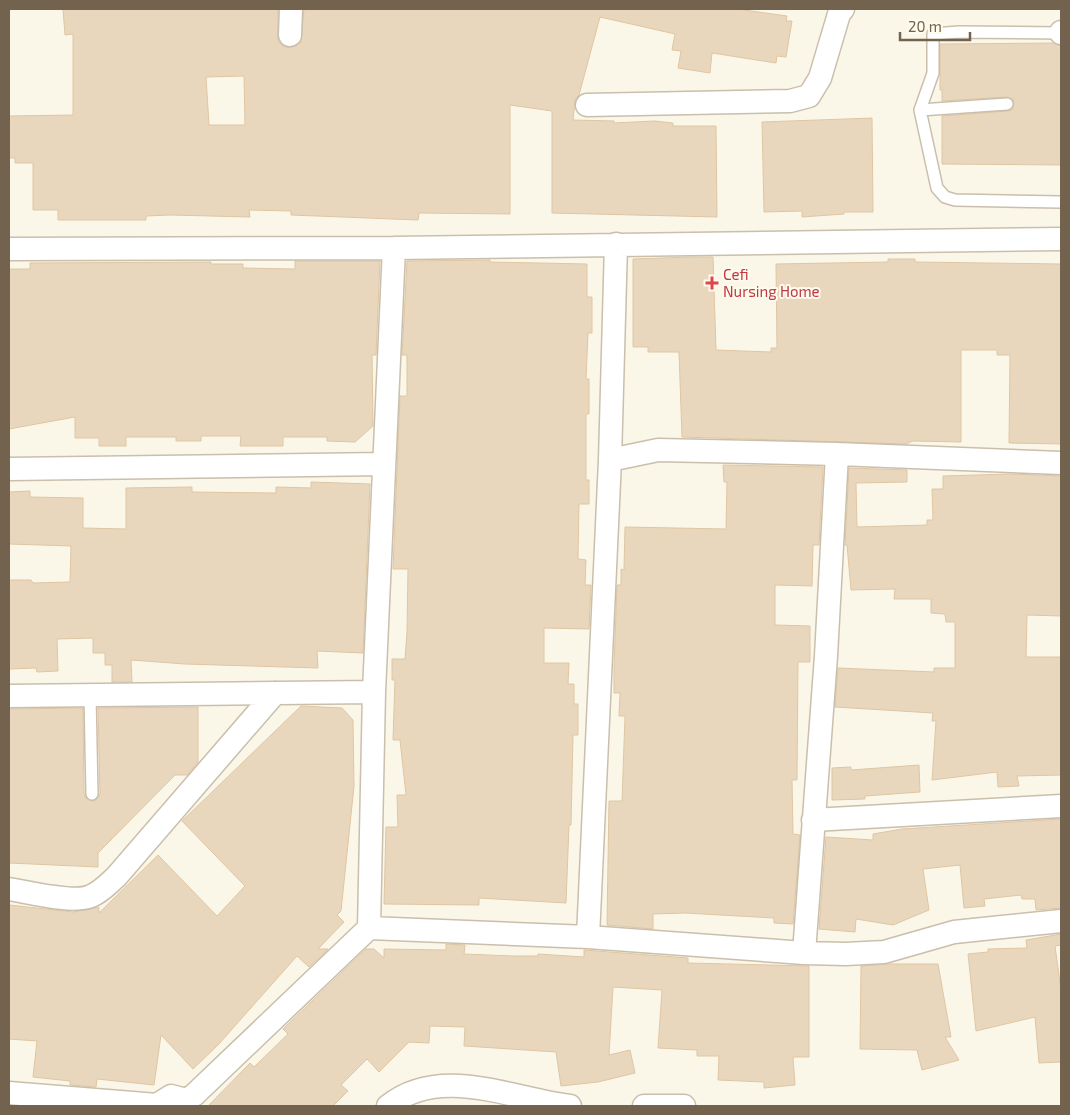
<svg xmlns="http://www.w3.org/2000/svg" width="1070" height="1115" font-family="'Exo 2',sans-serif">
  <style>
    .building { fill: #e9d7bd; stroke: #dfc6a3; fill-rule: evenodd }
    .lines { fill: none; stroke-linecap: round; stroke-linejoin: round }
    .service-casing { stroke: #c9bfac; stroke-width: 14 }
    .minor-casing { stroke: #c9bfac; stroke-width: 25 }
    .service { stroke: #fff; stroke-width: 11 }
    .minor { stroke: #fff; stroke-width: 22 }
    .health-dot { fill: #e0444e; stroke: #fefbee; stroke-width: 2 }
    .labels { text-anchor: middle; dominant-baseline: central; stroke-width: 4; stroke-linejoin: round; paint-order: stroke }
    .health-label { font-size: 15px; fill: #be3a42; stroke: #fefbee; text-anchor: start }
  </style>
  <rect width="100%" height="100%" fill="#fbf7e8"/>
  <path class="building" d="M 63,9 L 278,9 L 278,41 L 283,46 L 290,48 L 301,42 L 304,9 L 737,9 L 787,16 L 786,21 L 792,21 L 786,57 L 777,56 L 776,63 L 712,53 L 710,73 L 678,68 L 681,51 L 672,50 L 675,34 L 600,17 L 579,95 L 575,99 L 573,120 L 614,121 L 614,123 L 654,121 L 673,123 L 673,126 L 716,126 L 717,217 L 552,213 L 552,111 L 510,105 L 510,214 L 419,213 L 418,220 L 291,215 L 291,211 L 249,210 L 250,217 L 170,215 L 146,216 L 146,220 L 58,220 L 58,210 L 33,210 L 33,163 L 15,163 L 15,158 L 9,158 L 9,116 L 73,115 L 73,34 L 65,35 ZM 244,76 L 245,125 L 209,125 L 206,77 Z
    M 1053,43 L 1061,46 L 1061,165 L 942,164 L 942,116 L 1008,111 L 1012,110 L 1014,104 L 1013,99 L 1006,97 L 942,101 L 942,90 L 940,90 L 940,44 Z
    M 872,118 L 873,212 L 844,212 L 844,214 L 802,217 L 802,211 L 764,212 L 762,122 Z
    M 691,257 L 713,257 L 716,350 L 771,352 L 771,348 L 777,348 L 776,264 L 888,262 L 888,259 L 915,259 L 915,262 L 1061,264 L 1061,444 L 1009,443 L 1010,355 L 997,355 L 997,350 L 961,350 L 961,442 L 913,441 L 906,444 L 682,437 L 679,352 L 648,352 L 648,347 L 633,347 L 633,259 Z
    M 490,260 L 490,262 L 587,264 L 587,297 L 592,297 L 592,333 L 588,333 L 586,379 L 589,379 L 589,414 L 586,414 L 586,480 L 589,480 L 589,504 L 579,504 L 578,559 L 586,560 L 585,585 L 591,585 L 589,629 L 544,628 L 544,663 L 569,663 L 568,684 L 574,684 L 574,704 L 578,704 L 578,735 L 573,735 L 571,825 L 569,825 L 566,903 L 479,898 L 479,905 L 384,904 L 386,827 L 398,827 L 397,795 L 406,795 L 400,740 L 393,740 L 395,680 L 392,680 L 392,659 L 405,659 L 407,632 L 408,569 L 393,569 L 400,396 L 407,396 L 407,355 L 402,355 L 407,261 Z
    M 295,261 L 380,261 L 376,355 L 372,355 L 373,426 L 355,442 L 327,441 L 327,437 L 283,437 L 283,446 L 240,446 L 241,436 L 201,436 L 201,441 L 176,441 L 176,437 L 126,437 L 126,446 L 99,446 L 99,438 L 75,438 L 75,417 L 9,429 L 9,269 L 30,269 L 30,263 L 211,262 L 211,264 L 243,264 L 243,268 L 295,269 Z
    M 723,465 L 823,467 L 819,545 L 813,545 L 812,586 L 775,585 L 775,625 L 810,626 L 810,662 L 798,662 L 797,780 L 792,780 L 793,834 L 800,835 L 793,924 L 774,923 L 774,918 L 685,913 L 653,914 L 653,929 L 607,925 L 609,801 L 622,801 L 625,716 L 619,716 L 620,693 L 614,693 L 614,666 L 617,585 L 621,585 L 621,569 L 624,570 L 625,527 L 726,529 L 727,482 L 724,482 Z
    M 849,468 L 907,470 L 907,482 L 856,483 L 857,527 L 927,525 L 927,520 L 933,520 L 932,489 L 943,489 L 943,476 L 1010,474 L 1061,476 L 1061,616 L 1027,615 L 1026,657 L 1061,657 L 1061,775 L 1017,776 L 1019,786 L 998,787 L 997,772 L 932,780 L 936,721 L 932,721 L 933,713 L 835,707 L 838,668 L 934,672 L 934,668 L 955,668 L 955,622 L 946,622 L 945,614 L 931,613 L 931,599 L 894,599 L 895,589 L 851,590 L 847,545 L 845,545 Z
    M 311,482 L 370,484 L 363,653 L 317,651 L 318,668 L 185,664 L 131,660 L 132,682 L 112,682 L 112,665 L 105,665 L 105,653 L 93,653 L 93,638 L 57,639 L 58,671 L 37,672 L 36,668 L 9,669 L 9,580 L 31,580 L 33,583 L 70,582 L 71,546 L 9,544 L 9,492 L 30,491 L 30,497 L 83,498 L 83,528 L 126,529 L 126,488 L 192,487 L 192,492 L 276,493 L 276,487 L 311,488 Z
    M 301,706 L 342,708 L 353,720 L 354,786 L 341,911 L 337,915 L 344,922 L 318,949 L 328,949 L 309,967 L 297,956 L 218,1045 L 193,1069 L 161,1035 L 154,1085 L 97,1079 L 96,1087 L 70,1085 L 70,1081 L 33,1077 L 37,1041 L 9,1039 L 9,905 L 73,912 L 99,907 L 99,913 L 158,855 L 217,916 L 245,886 L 182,821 Z
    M 198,707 L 198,762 L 187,775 L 175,775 L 98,853 L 98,867 L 9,863 L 9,709 L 83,708 L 84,794 L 86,798 L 92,801 L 96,800 L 100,794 L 98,708 Z
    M 919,765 L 920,792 L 865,796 L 865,799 L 832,800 L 832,768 L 851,767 L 851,770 Z
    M 1061,819 L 1061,908 L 1036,910 L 1035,899 L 1022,899 L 1021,895 L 984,899 L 985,906 L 964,908 L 960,865 L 923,869 L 929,910 L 893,925 L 856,919 L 855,932 L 819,929 L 826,837 L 873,840 L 873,834 L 902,829 Z
    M 1061,934 L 1061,945 L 1055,946 L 1061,990 L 1061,1062 L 1039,1063 L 1035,1017 L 976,1031 L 968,954 L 988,952 L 988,949 L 1027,948 L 1026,940 Z
    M 446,944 L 465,945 L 464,954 L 513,956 L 538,956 L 538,954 L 584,957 L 584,950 L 688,958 L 688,963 L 809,966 L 809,1057 L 793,1057 L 795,1085 L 764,1088 L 764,1082 L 718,1080 L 719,1056 L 697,1056 L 697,1050 L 658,1048 L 662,990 L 613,987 L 609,1055 L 630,1050 L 635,1073 L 598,1082 L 561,1086 L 556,1052 L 464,1046 L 465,1027 L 430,1026 L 429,1043 L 409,1042 L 379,1072 L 367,1059 L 341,1085 L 348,1091 L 333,1106 L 208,1106 L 250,1063 L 254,1067 L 288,1034 L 283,1029 L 366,949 L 374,949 L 384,958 L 384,949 L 446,950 Z
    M 889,964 L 938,964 L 951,1037 L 945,1037 L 959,1060 L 922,1070 L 917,1050 L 860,1049 L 861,966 Z"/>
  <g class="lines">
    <g class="service-casing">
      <path id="service" d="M 1061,33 L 959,32 L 933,34 L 933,73 L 920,110 L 937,188 L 945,197 L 955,200 L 1061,202
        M 920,110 L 1007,104
        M 90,695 L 92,794"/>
    </g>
    <g class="minor-casing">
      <path id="minor" d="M 1061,33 L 1061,32
        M 290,35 L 291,9
        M 587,105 L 790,101 L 809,96 L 820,78 L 839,14 L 843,9
        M 9,249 L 394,248 L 1061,239
        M 610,460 L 658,450 L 837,454 L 1061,463
        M 9,469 L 384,464
        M 9,696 L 374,692
        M 813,820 L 1061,806
        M 9,889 C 28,892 75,904 91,896 C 101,892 108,884 116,877 L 275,693
        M 369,928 L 374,692 L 394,248
        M 588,937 L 610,460 L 616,244
        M 804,953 L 826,656 L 837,454
        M 9,1093 L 157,1105 L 171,1096 L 186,1100 L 194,1095 L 369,928 L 588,937 L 804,953 L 846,954 L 884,952 L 954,932 L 1061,921
        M 388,1106 C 441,1064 511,1099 570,1106
        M 644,1106 L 684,1106"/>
    </g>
    <use href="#service" class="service"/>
    <use href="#minor" class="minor"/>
  </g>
  <path class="health-dot" d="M709.5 275.5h5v5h5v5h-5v5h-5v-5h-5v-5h5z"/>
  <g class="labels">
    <g class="health-label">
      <text x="723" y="274">Cefi<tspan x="723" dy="17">Nursing Home</tspan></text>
    </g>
  </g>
  <rect width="1070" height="1115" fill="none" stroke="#73634e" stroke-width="20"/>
  <path d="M900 32v8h70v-8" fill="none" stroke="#73634e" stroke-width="2.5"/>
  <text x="908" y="32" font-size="15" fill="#73634e" stroke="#fefbee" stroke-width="4" paint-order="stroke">20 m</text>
</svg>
